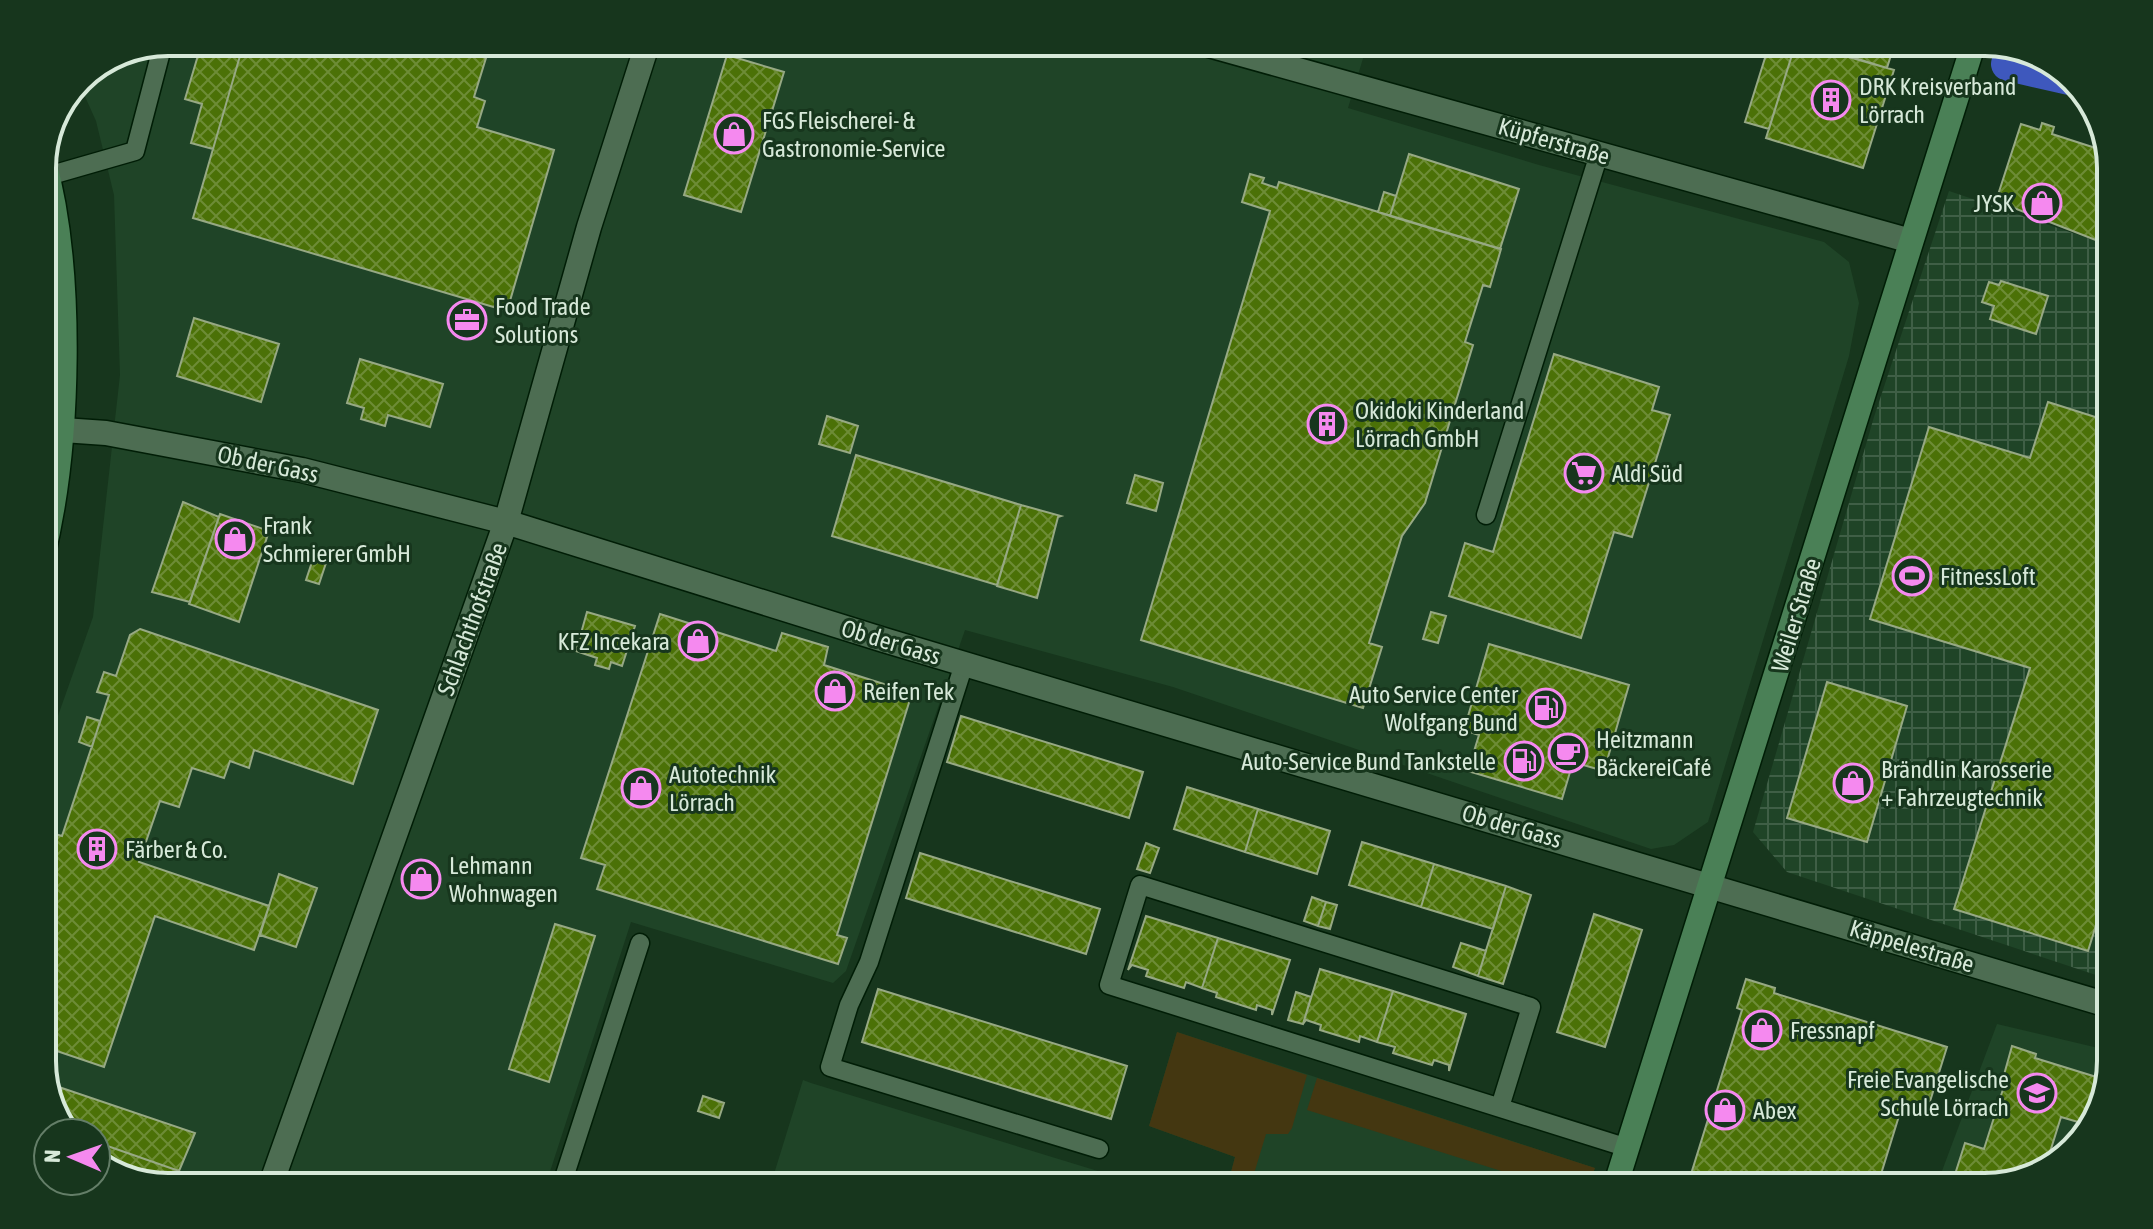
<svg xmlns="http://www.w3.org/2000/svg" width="2153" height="1229" font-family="'Asap Condensed',sans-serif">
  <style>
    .built { fill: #1f4427 }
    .industrial { fill: url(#industrial-grid) }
    .grass { fill: #443711 }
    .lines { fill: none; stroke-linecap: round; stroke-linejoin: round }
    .canal { stroke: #3e58bd; stroke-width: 34 }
    .building { fill: url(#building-cross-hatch); stroke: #97a984; stroke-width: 2 }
    .lane-casing { stroke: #001d06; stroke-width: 21 }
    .street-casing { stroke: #001d06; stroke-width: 27 }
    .secondary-casing { stroke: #001d06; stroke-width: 27 }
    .lane { stroke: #4d6d52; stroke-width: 18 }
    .street { stroke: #4d6d52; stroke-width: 24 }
    .secondary { stroke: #4a8056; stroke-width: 24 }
    .labels { text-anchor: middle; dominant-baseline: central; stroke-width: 6; stroke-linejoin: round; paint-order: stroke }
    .poi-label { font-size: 24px; fill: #d7e9d9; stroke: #17361d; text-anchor: start }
    .street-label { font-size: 24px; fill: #d7e9d9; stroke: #17361d }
    .rim { fill: none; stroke: #d7e9d9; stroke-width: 4 }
  </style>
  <defs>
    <pattern id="industrial-grid" width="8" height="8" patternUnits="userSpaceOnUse" patternTransform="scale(2)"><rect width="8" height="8" fill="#1f4427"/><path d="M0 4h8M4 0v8" fill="none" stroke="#3f5f46"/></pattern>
    <pattern id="building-cross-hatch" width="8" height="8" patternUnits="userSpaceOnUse" patternTransform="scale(2)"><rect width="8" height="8" fill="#4b7107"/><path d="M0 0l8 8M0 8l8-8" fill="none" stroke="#6d8c36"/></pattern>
  </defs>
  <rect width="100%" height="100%" fill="#17361d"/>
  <path class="built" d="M 168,42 L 1368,42 L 1348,108 L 1539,165 L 1824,242 L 1849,262 L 1859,303 L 1849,356 L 1708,822 L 1674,845 L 1651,849 L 1173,687 L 965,630 L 846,971 L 833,983 L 631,922 L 545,1187 L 168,1187 L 105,1170 L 96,1162 L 96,1133 L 63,1131 L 42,1069 L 42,761 L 93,617 L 120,375 L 114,195 L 96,121 L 78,81 Z
    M 1997,1024 L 2111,1051 L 2094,1124 L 2049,1170 L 1986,1187 L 1936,1187 Z
    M 1177,1032 L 1595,1168 L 1588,1187 L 1227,1187 L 1235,1157 L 1149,1126 Z
    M 803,1080 L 811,1083 L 1150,1187 L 770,1187 Z"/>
  <path class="industrial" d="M 1949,191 L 2111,246 L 2111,980 L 1787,872 L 1753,832 L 1874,417 Z"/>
  <path class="grass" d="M 1177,1032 L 1307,1075 L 1292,1128 L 1288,1134 L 1266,1134 L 1250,1187 L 1227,1187 L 1235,1157 L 1149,1126 Z
    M 1317,1078 L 1595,1168 L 1588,1187 L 1525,1187 L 1527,1179 L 1307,1110 Z"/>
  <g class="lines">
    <path class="canal" d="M 2008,64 L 2069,78"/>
  </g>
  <path class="building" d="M 202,42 L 244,42 L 213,149 L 191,143 L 202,104 L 185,99 Z
    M 244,42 L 430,42 L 486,58 L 474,97 L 485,101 L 477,127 L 554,150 L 507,311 L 193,218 Z
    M 1770,42 L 1796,42 L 1769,129 L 1745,122 Z
    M 1796,42 L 1894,70 L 1863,168 L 1766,138 Z
    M 1820,42 L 1895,42 L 1887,68 L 1819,47 Z
    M 727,55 L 784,72 L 741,212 L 684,195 Z
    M 2042,123 L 2054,127 L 2052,134 L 2108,152 L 2111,246 L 1996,201 L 2021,124 L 2040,130 Z
    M 1409,154 L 1519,189 L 1500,249 L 1390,216 Z
    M 1250,174 L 1264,178 L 1262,183 L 1277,188 L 1279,182 L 1501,249 L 1490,287 L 1483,285 L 1465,342 L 1473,345 L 1425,503 L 1402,536 L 1369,643 L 1382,647 L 1363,708 L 1141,640 L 1270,211 L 1242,202 Z
    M 1384,192 L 1396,196 L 1390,216 L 1378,212 Z
    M 2001,281 L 2048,296 L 2036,334 L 1990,319 L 1994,306 L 1982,302 L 1989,282 L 1999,285 Z
    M 194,318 L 279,344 L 261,402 L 177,376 Z
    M 1554,354 L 1659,387 L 1652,410 L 1670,415 L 1632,537 L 1614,532 L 1581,638 L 1449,596 L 1465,543 L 1493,552 Z
    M 360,359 L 443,384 L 430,427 L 388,415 L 385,426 L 361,419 L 364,408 L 347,403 Z
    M 2048,402 L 2111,422 L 2111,877 L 2088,951 L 1954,909 L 2030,668 L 1870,619 L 1929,427 L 2030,458 Z
    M 827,416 L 858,426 L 850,453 L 819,444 Z
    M 856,455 L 1021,505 L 997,585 L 832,536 Z
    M 1135,475 L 1163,483 L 1156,511 L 1127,503 Z
    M 183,502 L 219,517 L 190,602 L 152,592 Z
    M 1021,505 L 1061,516 L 1058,517 L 1037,598 L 997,586 Z
    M 220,514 L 269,531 L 239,622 L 189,604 Z
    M 315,553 L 328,557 L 319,584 L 306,580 Z
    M 587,612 L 635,626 L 622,666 L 611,662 L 609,669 L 595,665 L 597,658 L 576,651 Z
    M 1431,612 L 1446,616 L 1438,643 L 1423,639 Z
    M 660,614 L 776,651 L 782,633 L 828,647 L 824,665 L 912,693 L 837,935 L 847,938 L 838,964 L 597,889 L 605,865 L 581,858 Z
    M 140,629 L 378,710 L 353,784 L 254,750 L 249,768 L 230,761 L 224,778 L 192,768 L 179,807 L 160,801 L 139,862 L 269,906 L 254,950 L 155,916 L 104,1067 L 42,1046 L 42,873 L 55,834 L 62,836 L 109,695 L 97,692 L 104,672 L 116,676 L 130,635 Z
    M 1489,644 L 1629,685 L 1604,771 L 1573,762 L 1562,799 L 1468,771 L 1479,735 L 1464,730 Z
    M 1827,682 L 1907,706 L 1867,842 L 1787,818 Z
    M 961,716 L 1143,772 L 1129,818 L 947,762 Z
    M 87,717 L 100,721 L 92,747 L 79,742 Z
    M 1187,787 L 1258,809 L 1245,852 L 1174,829 Z
    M 1258,809 L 1330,831 L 1317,874 L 1245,852 Z
    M 1362,842 L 1434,864 L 1421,907 L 1349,885 Z
    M 1146,843 L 1159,848 L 1150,873 L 1137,869 Z
    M 920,853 L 1100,909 L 1086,954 L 906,898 Z
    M 1434,864 L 1506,886 L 1493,929 L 1421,907 Z
    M 279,874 L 317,888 L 296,947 L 260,935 Z
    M 1506,886 L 1531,895 L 1503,984 L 1478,976 Z
    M 1312,897 L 1326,902 L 1318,926 L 1304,921 Z
    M 1326,902 L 1337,905 L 1330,929 L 1318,926 Z
    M 1594,914 L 1642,930 L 1605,1047 L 1557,1032 Z
    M 1146,916 L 1218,938 L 1202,988 L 1186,982 L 1184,988 L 1146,976 L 1148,970 L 1132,965 L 1128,970 Z
    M 555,924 L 595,936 L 549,1082 L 509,1069 Z
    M 1218,938 L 1290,960 L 1272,1015 L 1272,1010 L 1257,1005 L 1256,1010 L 1216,997 L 1217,993 L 1202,988 Z
    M 1461,943 L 1486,951 L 1478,976 L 1453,967 Z
    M 1320,969 L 1393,991 L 1377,1042 L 1360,1036 L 1359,1042 L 1320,1030 L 1321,1025 L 1306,1020 L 1303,1024 Z
    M 1746,979 L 1775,988 L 1774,993 L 1947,1047 L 1927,1111 L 1903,1103 L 1877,1187 L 1687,1187 L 1742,1010 L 1737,1008 Z
    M 878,989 L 1127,1066 L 1111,1119 L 862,1042 Z
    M 1393,991 L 1466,1014 L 1449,1071 L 1449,1065 L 1434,1060 L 1432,1065 L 1393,1053 L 1395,1047 L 1377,1042 Z
    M 1296,992 L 1311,997 L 1303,1024 L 1288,1020 Z
    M 2012,1046 L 2036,1054 L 2035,1058 L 2106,1080 L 2094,1124 L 2092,1126 L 2061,1117 L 2045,1168 L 2049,1170 L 1986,1187 L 1951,1187 L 1965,1143 L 1984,1149 L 2005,1083 L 2002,1082 Z
    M 47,1083 L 195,1133 L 179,1171 L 96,1142 L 96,1133 L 63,1130 Z
    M 703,1096 L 724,1103 L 719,1118 L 698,1111 Z
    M 96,1142 L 179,1171 L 173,1187 L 105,1170 L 96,1162 Z"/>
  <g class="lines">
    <g class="lane-casing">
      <path id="lane" d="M 48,176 L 135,151 L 163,44
        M 1486,515 L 1599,154
        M 964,664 L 869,962 L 849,1005 L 830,1067 L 1099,1149
        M 1500,1107 L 1531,1007 L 1140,885 L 1109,985 L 1628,1148
        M 561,1187 L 640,943"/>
    </g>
    <g class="street-casing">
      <path id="street" d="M 1198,42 L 1911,241
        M 63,430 L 106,433 L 302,470 L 506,522 L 884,640 L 2111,1006
        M 270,1187 L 506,522 L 589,227 L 648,42"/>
    </g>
    <g class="secondary-casing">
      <path id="secondary" d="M 42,558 C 70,446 74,269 43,158
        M 1615,1187 L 1974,42"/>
    </g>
    <use href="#lane" class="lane"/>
    <use href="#street" class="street"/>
    <use href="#secondary" class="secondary"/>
  </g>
  <defs>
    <g id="building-ring" transform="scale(2)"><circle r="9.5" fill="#17361d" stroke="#f589ef" stroke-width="1.5"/><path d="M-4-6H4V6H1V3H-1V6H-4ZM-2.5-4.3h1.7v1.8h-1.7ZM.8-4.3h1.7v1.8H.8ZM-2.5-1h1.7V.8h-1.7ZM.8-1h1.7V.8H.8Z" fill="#f589ef"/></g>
    <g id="shop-ring" transform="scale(2)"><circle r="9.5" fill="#17361d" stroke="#f589ef" stroke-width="1.5"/><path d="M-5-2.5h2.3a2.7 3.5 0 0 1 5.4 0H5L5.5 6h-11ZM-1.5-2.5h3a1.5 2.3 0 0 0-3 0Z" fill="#f589ef"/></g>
    <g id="office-ring" transform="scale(2)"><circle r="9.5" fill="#17361d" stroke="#f589ef" stroke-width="1.5"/><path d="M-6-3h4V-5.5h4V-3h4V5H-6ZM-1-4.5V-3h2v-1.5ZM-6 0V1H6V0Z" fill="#f589ef"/></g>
    <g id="supermarket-ring" transform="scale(2)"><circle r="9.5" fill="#17361d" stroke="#f589ef" stroke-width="1.5"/><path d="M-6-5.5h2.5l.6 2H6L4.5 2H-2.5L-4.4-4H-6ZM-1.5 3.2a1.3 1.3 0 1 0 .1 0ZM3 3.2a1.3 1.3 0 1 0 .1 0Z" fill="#f589ef"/></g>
    <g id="stadium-ring" transform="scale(2)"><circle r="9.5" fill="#17361d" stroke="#f589ef" stroke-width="1.5"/><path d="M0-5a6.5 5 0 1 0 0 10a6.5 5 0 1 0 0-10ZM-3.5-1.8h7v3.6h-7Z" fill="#f589ef"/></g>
    <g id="fuel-ring" transform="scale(2)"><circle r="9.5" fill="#17361d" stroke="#f589ef" stroke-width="1.5"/><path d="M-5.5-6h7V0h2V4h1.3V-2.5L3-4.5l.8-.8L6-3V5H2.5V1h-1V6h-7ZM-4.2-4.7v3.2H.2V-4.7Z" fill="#f589ef"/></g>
    <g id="cafe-ring" transform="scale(2)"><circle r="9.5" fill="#17361d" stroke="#f589ef" stroke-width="1.5"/><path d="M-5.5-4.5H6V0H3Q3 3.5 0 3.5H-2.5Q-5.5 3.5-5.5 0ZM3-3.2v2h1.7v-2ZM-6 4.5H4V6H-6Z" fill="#f589ef"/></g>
    <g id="school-ring" transform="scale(2)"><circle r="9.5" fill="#17361d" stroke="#f589ef" stroke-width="1.5"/><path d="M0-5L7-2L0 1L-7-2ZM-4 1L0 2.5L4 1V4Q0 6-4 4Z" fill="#f589ef"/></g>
  </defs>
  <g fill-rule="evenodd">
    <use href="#building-ring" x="1831" y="100"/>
    <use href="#shop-ring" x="734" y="134"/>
    <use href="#shop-ring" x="2042" y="203"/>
    <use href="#office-ring" x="467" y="320"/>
    <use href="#building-ring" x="1327" y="424"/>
    <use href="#supermarket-ring" x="1584" y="473"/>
    <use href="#shop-ring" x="235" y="539"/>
    <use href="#stadium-ring" x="1912" y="576"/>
    <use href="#shop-ring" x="698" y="641"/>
    <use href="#shop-ring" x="835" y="691"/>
    <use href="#fuel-ring" x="1546" y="708"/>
    <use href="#cafe-ring" x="1568" y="753"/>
    <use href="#fuel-ring" x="1524" y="761"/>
    <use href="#shop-ring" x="1853" y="783"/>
    <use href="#shop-ring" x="641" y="788"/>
    <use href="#building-ring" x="97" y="849"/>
    <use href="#shop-ring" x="421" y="879"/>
    <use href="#shop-ring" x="1762" y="1030"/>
    <use href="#school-ring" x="2037" y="1093"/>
    <use href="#shop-ring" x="1725" y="1110"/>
  </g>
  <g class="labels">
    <g class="poi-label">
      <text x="1859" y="86">DRK Kreisverband<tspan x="1859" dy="28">Lörrach</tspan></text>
      <text x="762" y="120">FGS Fleischerei- &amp;<tspan x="762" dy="28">Gastronomie-Service</tspan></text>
      <text x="2014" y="203" text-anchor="end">JYSK</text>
      <text x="495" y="306">Food Trade<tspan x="495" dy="28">Solutions</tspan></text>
      <text x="1355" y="410">Okidoki Kinderland<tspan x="1355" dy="28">Lörrach GmbH</tspan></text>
      <text x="1612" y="473">Aldi Süd</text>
      <text x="263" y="525">Frank<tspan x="263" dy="28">Schmierer GmbH</tspan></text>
      <text x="1940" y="576">FitnessLoft</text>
      <text x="670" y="641" text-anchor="end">KFZ Incekara</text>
      <text x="863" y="691">Reifen Tek</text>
      <text x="1518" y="694" text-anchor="end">Auto Service Center<tspan x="1518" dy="28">Wolfgang Bund</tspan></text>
      <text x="1596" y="739">Heitzmann<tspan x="1596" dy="28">BäckereiCafé</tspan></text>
      <text x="1496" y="761" text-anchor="end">Auto-Service Bund Tankstelle</text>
      <text x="1881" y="769">Brändlin Karosserie<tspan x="1881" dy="28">+ Fahrzeugtechnik</tspan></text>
      <text x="669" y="774">Autotechnik<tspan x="669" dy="28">Lörrach</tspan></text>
      <text x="125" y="849">Färber &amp; Co.</text>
      <text x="449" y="865">Lehmann<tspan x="449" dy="28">Wohnwagen</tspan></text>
      <text x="1790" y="1030">Fressnapf</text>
      <text x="2009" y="1079" text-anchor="end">Freie Evangelische<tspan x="2009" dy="28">Schule Lörrach</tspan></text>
      <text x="1753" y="1110">Abex</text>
    </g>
    <g class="street-label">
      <text transform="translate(1554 141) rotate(16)">Küpferstraße</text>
      <text transform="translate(268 464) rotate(12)">Ob der Gass</text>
      <text transform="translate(1796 615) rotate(-73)">Weiler Straße</text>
      <text transform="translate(472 619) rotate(-70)">Schlachthofstraße</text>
      <text transform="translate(891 642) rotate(17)">Ob der Gass</text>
      <text transform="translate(1512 826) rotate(16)">Ob der Gass</text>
      <text transform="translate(1912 946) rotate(17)">Käppelestraße</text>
    </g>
  </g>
  <path d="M0 0H2153V1229H0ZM168 56H1985A112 112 0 0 1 2097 168V1061A112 112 0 0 1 1985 1173H168A112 112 0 0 1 56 1061V168A112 112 0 0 1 168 56Z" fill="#17361d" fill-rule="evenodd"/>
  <path class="rim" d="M168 56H1985A112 112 0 0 1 2097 168V1061A112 112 0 0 1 1985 1173H168A112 112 0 0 1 56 1061V168A112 112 0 0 1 168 56Z"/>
  <g transform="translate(72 1157) rotate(272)"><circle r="38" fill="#17361d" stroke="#647e68" stroke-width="2"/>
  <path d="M0-6L14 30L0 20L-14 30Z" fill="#f589ef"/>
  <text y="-12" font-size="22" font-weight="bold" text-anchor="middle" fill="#d7e9d9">N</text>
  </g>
</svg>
